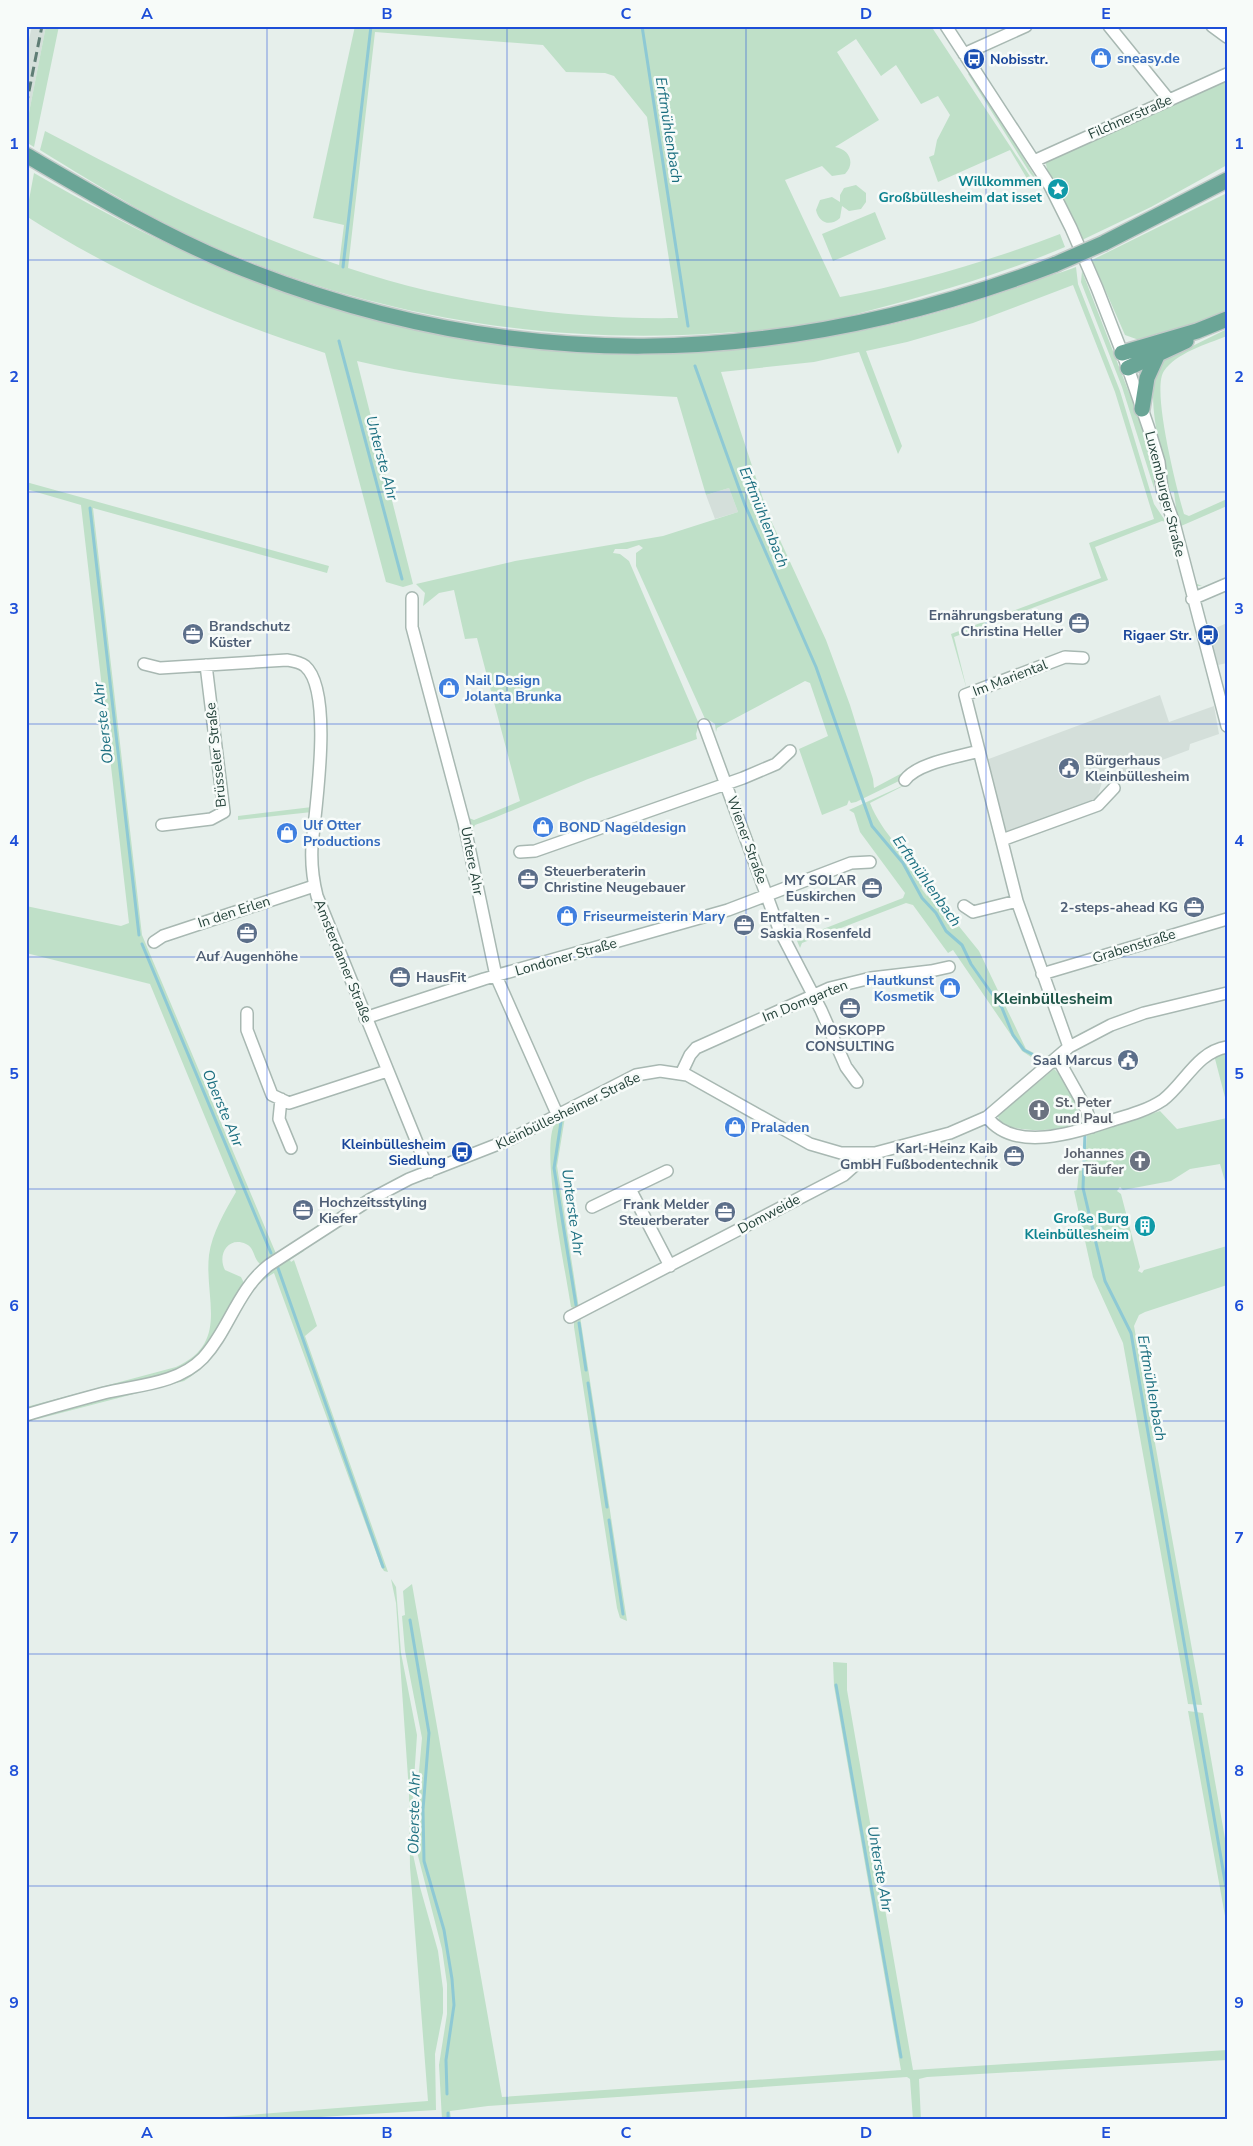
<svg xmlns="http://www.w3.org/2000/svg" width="1253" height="2146" font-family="'Nunito Sans',sans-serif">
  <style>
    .built { fill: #d4dfda }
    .green { fill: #bfe0c8; fill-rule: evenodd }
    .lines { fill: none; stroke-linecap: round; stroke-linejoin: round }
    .stream { stroke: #8ec9d4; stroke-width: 3 }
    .minor-casing { stroke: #a8b8b2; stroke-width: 14 }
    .major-casing { stroke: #c2cac8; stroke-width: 18 }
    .minor { stroke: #fff; stroke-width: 11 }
    .major { stroke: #6aa596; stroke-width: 15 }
    .rail { stroke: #5f7d75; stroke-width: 3; stroke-dasharray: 10 5; stroke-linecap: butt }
    .major-bridge-casing { stroke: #c2cac8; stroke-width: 18; stroke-linecap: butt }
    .major-bridge { stroke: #6aa596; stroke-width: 15 }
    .grid { fill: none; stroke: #1d4ed8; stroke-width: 1; stroke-opacity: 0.55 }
    .labels { text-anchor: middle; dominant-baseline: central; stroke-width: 5; stroke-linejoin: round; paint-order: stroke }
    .shop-label { font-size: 14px; font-weight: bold; fill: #366cbe; stroke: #f7fbf9; text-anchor: start }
    .transit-label { font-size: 14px; font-weight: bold; fill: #164399; stroke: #f7fbf9; text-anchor: end }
    .street-label { font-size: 14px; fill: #24423a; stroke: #f7fbf9 }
    .culture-label { font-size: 14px; font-weight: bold; fill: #0d838f; stroke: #f7fbf9; text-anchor: end }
    .service-label { font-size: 14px; font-weight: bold; fill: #4e5e75; stroke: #f7fbf9; text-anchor: end }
    .worship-label { font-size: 14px; font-weight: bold; fill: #5b616d; stroke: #f7fbf9; text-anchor: start }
    .water-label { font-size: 15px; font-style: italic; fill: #1c6f80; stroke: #f7fbf9 }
    .quarter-label { font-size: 16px; font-weight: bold; fill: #1f5548; stroke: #f7fbf9 }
    .neatline { fill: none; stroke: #1d4ed8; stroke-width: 2 }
    .grid-label { font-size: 16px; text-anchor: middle; font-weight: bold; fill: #1d4ed8 }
  </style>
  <rect width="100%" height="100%" fill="#e6efeb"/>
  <path class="built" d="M 32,26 L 46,26 L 26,128 L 26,53 Z
    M 729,488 L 738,512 L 715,519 L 706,495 Z
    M 1227,623 L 1227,663 L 1218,665 L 1209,631 Z
    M 1160,695 L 1169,722 L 1214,706 L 1219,734 L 1190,744 L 1189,750 L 1122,775 L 1118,763 L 1107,767 L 1096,801 L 1009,834 L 1005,832 L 986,760 Z"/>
  <path class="green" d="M 46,26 L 59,26 L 34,147 L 26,142 L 26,128 Z
    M 355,26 L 931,26 L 1037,187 L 1032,187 L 1010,150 L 938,182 L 929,157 L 934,155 L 937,140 L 950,115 L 938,96 L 921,104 L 896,65 L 881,76 L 856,39 L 837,52 L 879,120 L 835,147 C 849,149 856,163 845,174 L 832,176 L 822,166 L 785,180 L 840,297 C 915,283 989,261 1060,234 L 1065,247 C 992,278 914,299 834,320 C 798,329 758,331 721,333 C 553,345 386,318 231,254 C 164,227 102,188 40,150 L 45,131 C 140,181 236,231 339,265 L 344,225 L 313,218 ZM 375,32 L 543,45 L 566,72 L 605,73 L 614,76 L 647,117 L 678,318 C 568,320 453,303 348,268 Z
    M 971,72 L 1039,183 L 1030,173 L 968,74 Z
    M 1227,77 L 1227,165 L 1151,207 L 1082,240 L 1048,174 L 1045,159 Z
    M 34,173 C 129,228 228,277 333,308 C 565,377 811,366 1037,280 C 1053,274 1061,273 1076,267 L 1078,284 L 1120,391 L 1154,504 L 1166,522 L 1162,521 L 1095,547 L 1108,580 L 954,637 L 967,690 L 951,634 L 1101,578 L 1089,543 L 1154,519 L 1115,392 L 1073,285 L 973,323 L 907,342 L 866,351 L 902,446 L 898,454 L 859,352 L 814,362 L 721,372 L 768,514 L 826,640 L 850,705 L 873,779 L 874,788 L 919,764 L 903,774 L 901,780 L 856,802 L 851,803 L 849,800 L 847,805 L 822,815 L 799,749 L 828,736 L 810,683 L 805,681 L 717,728 L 716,732 L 715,724 L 709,720 L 706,721 L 636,566 L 636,553 L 643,548 L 639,545 L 627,549 L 615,549 L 613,553 L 620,554 L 629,561 L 699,724 L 696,734 L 697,739 L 588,779 L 494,818 L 475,825 L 472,832 L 469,818 L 474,820 L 520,801 L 477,638 L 465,639 L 454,590 L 439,593 L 423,606 L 425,593 L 416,584 L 515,561 L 663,536 L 738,512 L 729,488 L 706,495 L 677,397 C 570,391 462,386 357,361 L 413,584 L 403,587 L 386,582 L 325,353 C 222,320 118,275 26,216 Z
    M 856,185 L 866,193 L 866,202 L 861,209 L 849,211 L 842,206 L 840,218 C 830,227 819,223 816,210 L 820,200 L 832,197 L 840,202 L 840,195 L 844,188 Z
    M 1227,193 L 1227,311 L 1175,331 L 1139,340 L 1125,335 L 1092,260 Z
    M 875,212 L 886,239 L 833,261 L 822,234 Z
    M 1082,271 L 1140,421 L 1154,467 L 1154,488 L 1122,387 L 1081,282 Z
    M 1227,329 L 1227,336 C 1207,344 1176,353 1164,371 C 1151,389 1177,490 1184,514 L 1189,516 L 1227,499 L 1227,506 L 1181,526 L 1195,583 L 1202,586 L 1195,586 L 1177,516 L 1174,492 L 1169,491 C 1164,458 1139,385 1164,360 Z
    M 26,482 L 329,566 L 327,573 L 93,508 L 142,935 L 277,1256 L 260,1264 C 253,1258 255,1248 246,1244 C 228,1236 217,1255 225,1270 L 241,1277 L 244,1283 C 230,1308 217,1337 197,1357 C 173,1380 63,1401 26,1411 L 26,1407 L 176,1367 C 230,1343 204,1299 209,1255 C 212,1233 225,1211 236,1192 L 150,984 L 26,953 L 26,906 L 121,926 L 129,923 L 81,505 L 26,489 Z
    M 913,781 L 870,803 C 882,834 909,856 926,884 L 921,888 L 927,896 L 932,893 L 979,951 L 1026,1049 L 1048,1060 L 1043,1065 L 1022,1051 L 953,950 L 948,953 L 913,905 L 906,903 L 802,943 L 800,948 L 795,936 L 800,938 L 903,898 L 905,893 L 860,832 L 854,813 L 849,810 Z
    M 312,807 L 312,812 L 238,820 L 238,816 Z
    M 1227,1051 L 1227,1105 L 1214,1055 Z
    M 1054,1069 C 1068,1082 1079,1105 1081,1124 C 1052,1131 1029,1133 1000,1124 L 998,1116 Z
    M 1160,1111 L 1177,1129 L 1227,1118 L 1227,1188 L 1220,1164 L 1190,1169 L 1171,1181 L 1123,1190 L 1120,1187 L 1117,1191 L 1121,1194 L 1140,1267 L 1138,1271 L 1142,1273 L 1144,1270 L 1227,1246 L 1227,1285 L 1145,1312 L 1139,1315 L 1134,1326 L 1202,1705 L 1188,1704 L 1123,1343 L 1093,1277 L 1074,1191 L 1077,1190 L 1079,1171 L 1084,1170 L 1087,1135 Z
    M 565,1117 L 557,1166 L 579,1309 L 576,1309 L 571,1307 L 570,1301 C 565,1268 540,1149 555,1123 C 557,1120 561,1119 565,1117 Z
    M 302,1249 L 304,1251 L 290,1260 L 291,1262 L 294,1260 L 317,1326 L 305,1336 L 388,1572 L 384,1571 L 381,1566 L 274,1273 C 231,1297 228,1357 184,1381 L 26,1422 L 26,1419 L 181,1379 L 269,1271 Z
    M 580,1316 L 627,1621 L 620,1618 L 617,1608 L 574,1327 L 574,1321 Z
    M 391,1579 L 396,1587 L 401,1653 L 417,1735 L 411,1824 L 411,1845 L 420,1887 L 438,1951 L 443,1989 L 443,2013 L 435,2054 L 436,2110 L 271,2120 L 184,2120 L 428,2101 L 410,1867 L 409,1792 L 396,1603 Z
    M 412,1584 L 502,2097 L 901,2070 L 834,1686 L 833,1662 L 847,1663 L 847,1690 L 913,2070 L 1227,2050 L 1227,2060 L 927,2077 L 919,2079 L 921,2120 L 913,2120 L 910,2079 L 907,2077 L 488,2106 L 450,2111 L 451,2120 L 442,2120 L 439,2065 L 447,2014 L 447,1984 L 442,1949 L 417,1852 L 415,1816 L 422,1738 L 405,1651 L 402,1616 L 405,1615 L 403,1591 Z
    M 1188,1711 L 1203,1713 L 1227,1850 L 1227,1927 Z"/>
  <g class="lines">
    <path class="stream" d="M 642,26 L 688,326
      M 343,267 L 371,26
      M 339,341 L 402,579
      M 695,366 L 745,505 L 816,667 L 872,826 L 903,863 L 922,898 L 936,913 L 946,931 L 962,945 L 971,964 L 1002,1008 L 1013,1035 L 1024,1050 L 1047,1062
      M 90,508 L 139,935
      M 142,944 L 271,1253
      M 561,1122 L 554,1168 L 576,1305
      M 1085,1133 L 1083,1188 L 1105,1281 L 1131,1333 L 1227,1893
      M 278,1268 L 383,1567
      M 579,1323 L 586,1370
      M 588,1383 L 607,1507
      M 609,1520 L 623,1614
      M 410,1620 L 429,1733 L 423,1810 L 424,1861 L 444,1930 L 452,1979 L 454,2005 L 446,2060 L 447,2094
      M 836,1685 L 901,2057
      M 448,2113 L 448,2120"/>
    <g class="minor-casing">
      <path id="minor" d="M 946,26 L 1050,186 L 1071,228 L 1097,288 L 1128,368 L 1150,432 L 1159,462 L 1162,489 L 1174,523 L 1227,726
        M 1109,26 L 1169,100
        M 1212,26 L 1227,37
        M 964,54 L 1026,26
        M 1034,161 L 1227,74
        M 412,598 L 412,627 L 464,823 L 496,976 L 558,1116
        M 1192,599 L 1227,584
        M 144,664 L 160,668 L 287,660 C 293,661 300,662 305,666 C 334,691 315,810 312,846 C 311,863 313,880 317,896 L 429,1172
        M 704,725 L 779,929 L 821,1010 L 846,1067 L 857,1082
        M 905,780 C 917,763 958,757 979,751
        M 162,825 L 211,819 L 224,812 L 206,665
        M 1002,840 L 1098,805 L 1114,788
        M 520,852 L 535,851 L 743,778 L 776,764 L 790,751
        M 964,906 L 973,912 L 1017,901
        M 154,942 L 163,936 L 314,886
        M 1042,974 L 1227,919
        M 247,1013 L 247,1030 L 272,1095 L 289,1103 L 387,1071
        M 365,1018 L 484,979 L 728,910 L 851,863 L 870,862
        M 1069,1047 L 1017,901 L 965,695 L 1065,657 L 1083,658
        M 1058,1059 L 1086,1109 L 1092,1127
        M 681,1074 L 690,1055 L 696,1048 L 830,988 L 871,978 L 931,971 L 949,967
        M 281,1099 L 279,1119 L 291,1148
        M 987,1117 C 1015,1154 1077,1132 1113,1120 C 1130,1115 1148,1110 1163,1100 C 1185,1083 1197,1052 1227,1047
        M 630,1189 L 670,1266
        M 592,1207 L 667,1171
        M 570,1317 L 844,1175 L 853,1167 L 858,1154
        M 26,1415 C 52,1407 78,1400 104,1393 C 137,1385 178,1384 203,1358 C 229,1330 237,1290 269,1265 L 371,1199 L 409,1179 L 511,1139 L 636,1075 L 660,1071 L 687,1075 L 810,1144 L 841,1153 L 875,1153 L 950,1133 L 987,1117 L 1069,1047 L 1111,1025 L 1144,1013 L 1227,993"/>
    </g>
    <g class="major-casing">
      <path id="major" d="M 26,155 C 93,194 160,234 232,264 C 508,377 780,370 1056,264
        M 1104,243 L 1227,180
        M 1122,353 L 1197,331 L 1227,319
        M 1128,368 L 1186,341
        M 1142,409 L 1147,378 L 1157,356"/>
    </g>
    <use href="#minor" class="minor"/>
    <use href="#major" class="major"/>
    <path class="rail" d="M 26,106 L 42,26"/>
    <g class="major-bridge-casing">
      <path id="major-bridge" d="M 1056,264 L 1104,243"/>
    </g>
    <use href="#major-bridge" class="major-bridge"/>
  </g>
  <path class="grid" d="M 267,26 L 267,2120M 507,26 L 507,2120M 746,26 L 746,2120M 986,26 L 986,2120M 26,260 L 1227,260M 26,492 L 1227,492M 26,724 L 1227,724M 26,957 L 1227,957M 26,1189 L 1227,1189M 26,1421 L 1227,1421M 26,1654 L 1227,1654M 26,1886 L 1227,1886"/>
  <defs>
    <g id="shop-disc" transform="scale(1.125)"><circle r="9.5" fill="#3f7fe0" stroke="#f7fbf9"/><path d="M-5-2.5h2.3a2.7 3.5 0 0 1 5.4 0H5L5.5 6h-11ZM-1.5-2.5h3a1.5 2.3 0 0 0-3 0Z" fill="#fff"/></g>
    <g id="bus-disc" transform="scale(1.125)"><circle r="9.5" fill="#1a4fb4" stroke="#f7fbf9"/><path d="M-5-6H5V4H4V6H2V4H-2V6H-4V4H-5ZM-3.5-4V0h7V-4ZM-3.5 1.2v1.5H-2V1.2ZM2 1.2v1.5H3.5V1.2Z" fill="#fff"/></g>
    <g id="sight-disc" transform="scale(1.125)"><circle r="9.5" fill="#0f9aa8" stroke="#f7fbf9"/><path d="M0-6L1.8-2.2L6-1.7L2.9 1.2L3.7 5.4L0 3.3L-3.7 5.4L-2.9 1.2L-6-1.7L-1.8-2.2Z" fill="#fff"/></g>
    <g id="office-disc" transform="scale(1.125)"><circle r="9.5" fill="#5c6f8a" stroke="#f7fbf9"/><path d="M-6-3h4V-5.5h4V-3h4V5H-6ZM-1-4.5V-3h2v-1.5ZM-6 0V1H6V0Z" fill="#fff"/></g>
    <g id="civic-disc" transform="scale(1.125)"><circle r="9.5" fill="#5c6f8a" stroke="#f7fbf9"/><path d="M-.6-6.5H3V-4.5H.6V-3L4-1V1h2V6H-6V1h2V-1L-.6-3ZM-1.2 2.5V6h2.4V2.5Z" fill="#fff"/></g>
    <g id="church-disc" transform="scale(1.125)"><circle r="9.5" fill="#6b7280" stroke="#f7fbf9"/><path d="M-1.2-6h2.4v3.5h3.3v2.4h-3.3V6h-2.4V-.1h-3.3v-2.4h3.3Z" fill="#fff"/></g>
    <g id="building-disc" transform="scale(1.125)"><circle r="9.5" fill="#0f9aa8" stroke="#f7fbf9"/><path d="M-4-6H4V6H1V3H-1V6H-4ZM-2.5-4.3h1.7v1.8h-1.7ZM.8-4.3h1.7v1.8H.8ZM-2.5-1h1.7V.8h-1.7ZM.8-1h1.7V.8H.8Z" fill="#fff"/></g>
  </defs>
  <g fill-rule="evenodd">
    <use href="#shop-disc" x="1101" y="58"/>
    <use href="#bus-disc" x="974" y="59"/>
    <use href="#sight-disc" x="1058" y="189"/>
    <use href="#office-disc" x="1079" y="623"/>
    <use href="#office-disc" x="193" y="634"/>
    <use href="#bus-disc" x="1208" y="635"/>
    <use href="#shop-disc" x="449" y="688"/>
    <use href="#civic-disc" x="1069" y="768"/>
    <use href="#shop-disc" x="543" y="827"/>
    <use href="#shop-disc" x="287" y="833"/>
    <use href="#office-disc" x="528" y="879"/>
    <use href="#office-disc" x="872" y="888"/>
    <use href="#office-disc" x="1194" y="907"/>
    <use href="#shop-disc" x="567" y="916"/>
    <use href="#office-disc" x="744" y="925"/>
    <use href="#office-disc" x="247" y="933"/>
    <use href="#office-disc" x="400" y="977"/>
    <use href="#shop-disc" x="950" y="988"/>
    <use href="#office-disc" x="850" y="1008"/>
    <use href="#civic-disc" x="1128" y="1060"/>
    <use href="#church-disc" x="1039" y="1110"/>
    <use href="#shop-disc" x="735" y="1127"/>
    <use href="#bus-disc" x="462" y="1152"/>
    <use href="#office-disc" x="1014" y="1156"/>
    <use href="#church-disc" x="1140" y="1161"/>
    <use href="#office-disc" x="303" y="1210"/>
    <use href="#office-disc" x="725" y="1212"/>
    <use href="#building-disc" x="1145" y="1226"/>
  </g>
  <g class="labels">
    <g class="shop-label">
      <text x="1117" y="58">sneasy.de</text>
      <text x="465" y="680">Nail Design<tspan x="465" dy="16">Jolanta Brunka</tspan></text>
      <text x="303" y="825">Ulf Otter<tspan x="303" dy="16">Productions</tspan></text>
      <text x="559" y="827">BOND Nageldesign</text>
      <text x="583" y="916">Friseurmeisterin Mary</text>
      <text x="934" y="980" text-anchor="end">Hautkunst<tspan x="934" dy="16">Kosmetik</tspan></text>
      <text x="751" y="1127">Praladen</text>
    </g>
    <g class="transit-label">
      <text x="990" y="59" text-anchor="start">Nobisstr.</text>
      <text x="1192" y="635">Rigaer Str.</text>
      <text x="446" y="1144">Kleinbüllesheim<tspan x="446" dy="16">Siedlung</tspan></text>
    </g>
    <g class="street-label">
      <text transform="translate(1130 117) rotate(-24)">Filchnerstraße</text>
      <text transform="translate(1165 494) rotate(76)">Luxemburger Straße</text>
      <text transform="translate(1010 678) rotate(-21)">Im Mariental</text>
      <text transform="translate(216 755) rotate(-96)">Brüsseler Straße</text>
      <text transform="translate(747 840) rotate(70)">Wiener Straße</text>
      <text transform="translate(472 861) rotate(79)">Untere Ahr</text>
      <text transform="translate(234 912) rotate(-18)">In den Erlen</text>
      <text transform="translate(1134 946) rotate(-17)">Grabenstraße</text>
      <text transform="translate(566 957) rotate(-16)">Londoner Straße</text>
      <text transform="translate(343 961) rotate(68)">Amsterdamer Straße</text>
      <text transform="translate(805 1001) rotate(-22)">Im Domgarten</text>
      <text transform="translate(568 1111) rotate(-26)">Kleinbüllesheimer Straße</text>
      <text transform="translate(769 1214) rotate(-28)">Domweide</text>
    </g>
    <g class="culture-label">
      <text x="1042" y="181">Willkommen<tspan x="1042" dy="16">Großbüllesheim dat isset</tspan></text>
      <text x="1129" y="1218">Große Burg<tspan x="1129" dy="16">Kleinbüllesheim</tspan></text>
    </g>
    <g class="service-label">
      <text x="1063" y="615">Ernährungsberatung<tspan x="1063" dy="16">Christina Heller</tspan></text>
      <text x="209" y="626" text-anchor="start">Brandschutz<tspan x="209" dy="16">Küster</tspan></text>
      <text x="1085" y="760" text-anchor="start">Bürgerhaus<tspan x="1085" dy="16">Kleinbüllesheim</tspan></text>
      <text x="544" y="871" text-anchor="start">Steuerberaterin<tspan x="544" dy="16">Christine Neugebauer</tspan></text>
      <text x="856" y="880">MY SOLAR<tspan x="856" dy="16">Euskirchen</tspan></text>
      <text x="1178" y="907">2-steps-ahead KG</text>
      <text x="760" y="917" text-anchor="start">Entfalten -<tspan x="760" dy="16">Saskia Rosenfeld</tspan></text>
      <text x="247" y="956" text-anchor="middle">Auf Augenhöhe</text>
      <text x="416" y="977" text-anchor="start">HausFit</text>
      <text x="850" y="1030" text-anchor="middle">MOSKOPP<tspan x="850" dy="16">CONSULTING</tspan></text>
      <text x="1112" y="1060">Saal Marcus</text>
      <text x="998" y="1148">Karl-Heinz Kaib<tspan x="998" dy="16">GmbH Fußbodentechnik</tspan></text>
      <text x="319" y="1202" text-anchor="start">Hochzeitsstyling<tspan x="319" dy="16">Kiefer</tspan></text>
      <text x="709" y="1204">Frank Melder<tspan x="709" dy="16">Steuerberater</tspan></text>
    </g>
    <g class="worship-label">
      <text x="1055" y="1102">St. Peter<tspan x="1055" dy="16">und Paul</tspan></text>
      <text x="1124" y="1153" text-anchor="end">Johannes<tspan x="1124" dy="16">der Täufer</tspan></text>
    </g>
    <g class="water-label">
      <text transform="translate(669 130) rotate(81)">Erftmühlenbach</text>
      <text transform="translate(382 458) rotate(75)">Unterste Ahr</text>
      <text transform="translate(764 517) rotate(68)">Erftmühlenbach</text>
      <text transform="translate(103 723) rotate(-97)">Oberste Ahr</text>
      <text transform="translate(927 881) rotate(55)">Erftmühlenbach</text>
      <text transform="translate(223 1108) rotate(67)">Oberste Ahr</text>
      <text transform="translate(573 1212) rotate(82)">Unterste Ahr</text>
      <text transform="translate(1152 1388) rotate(80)">Erftmühlenbach</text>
      <text transform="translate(414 1813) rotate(-89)">Oberste Ahr</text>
      <text transform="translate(880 1869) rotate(80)">Unterste Ahr</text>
    </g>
    <g class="quarter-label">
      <text x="1053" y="999">Kleinbüllesheim</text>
    </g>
  </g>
  <rect width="1253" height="2146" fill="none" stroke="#f7fbf9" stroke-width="55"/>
  <rect x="28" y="28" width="1198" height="2090" class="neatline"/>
  <g class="grid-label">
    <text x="147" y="19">A</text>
    <text x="387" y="19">B</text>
    <text x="626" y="19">C</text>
    <text x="866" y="19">D</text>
    <text x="1106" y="19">E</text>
    <text x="14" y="149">1</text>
    <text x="1239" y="149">1</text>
    <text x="14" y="382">2</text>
    <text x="1239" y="382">2</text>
    <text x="14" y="614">3</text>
    <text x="1239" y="614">3</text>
    <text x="14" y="846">4</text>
    <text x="1239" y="846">4</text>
    <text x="14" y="1079">5</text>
    <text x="1239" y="1079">5</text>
    <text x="14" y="1311">6</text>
    <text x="1239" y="1311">6</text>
    <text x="14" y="1543">7</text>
    <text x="1239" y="1543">7</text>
    <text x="14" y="1776">8</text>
    <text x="1239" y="1776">8</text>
    <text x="14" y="2008">9</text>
    <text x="1239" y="2008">9</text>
    <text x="147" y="2138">A</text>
    <text x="387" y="2138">B</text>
    <text x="626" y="2138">C</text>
    <text x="866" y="2138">D</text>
    <text x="1106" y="2138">E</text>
  </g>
</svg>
